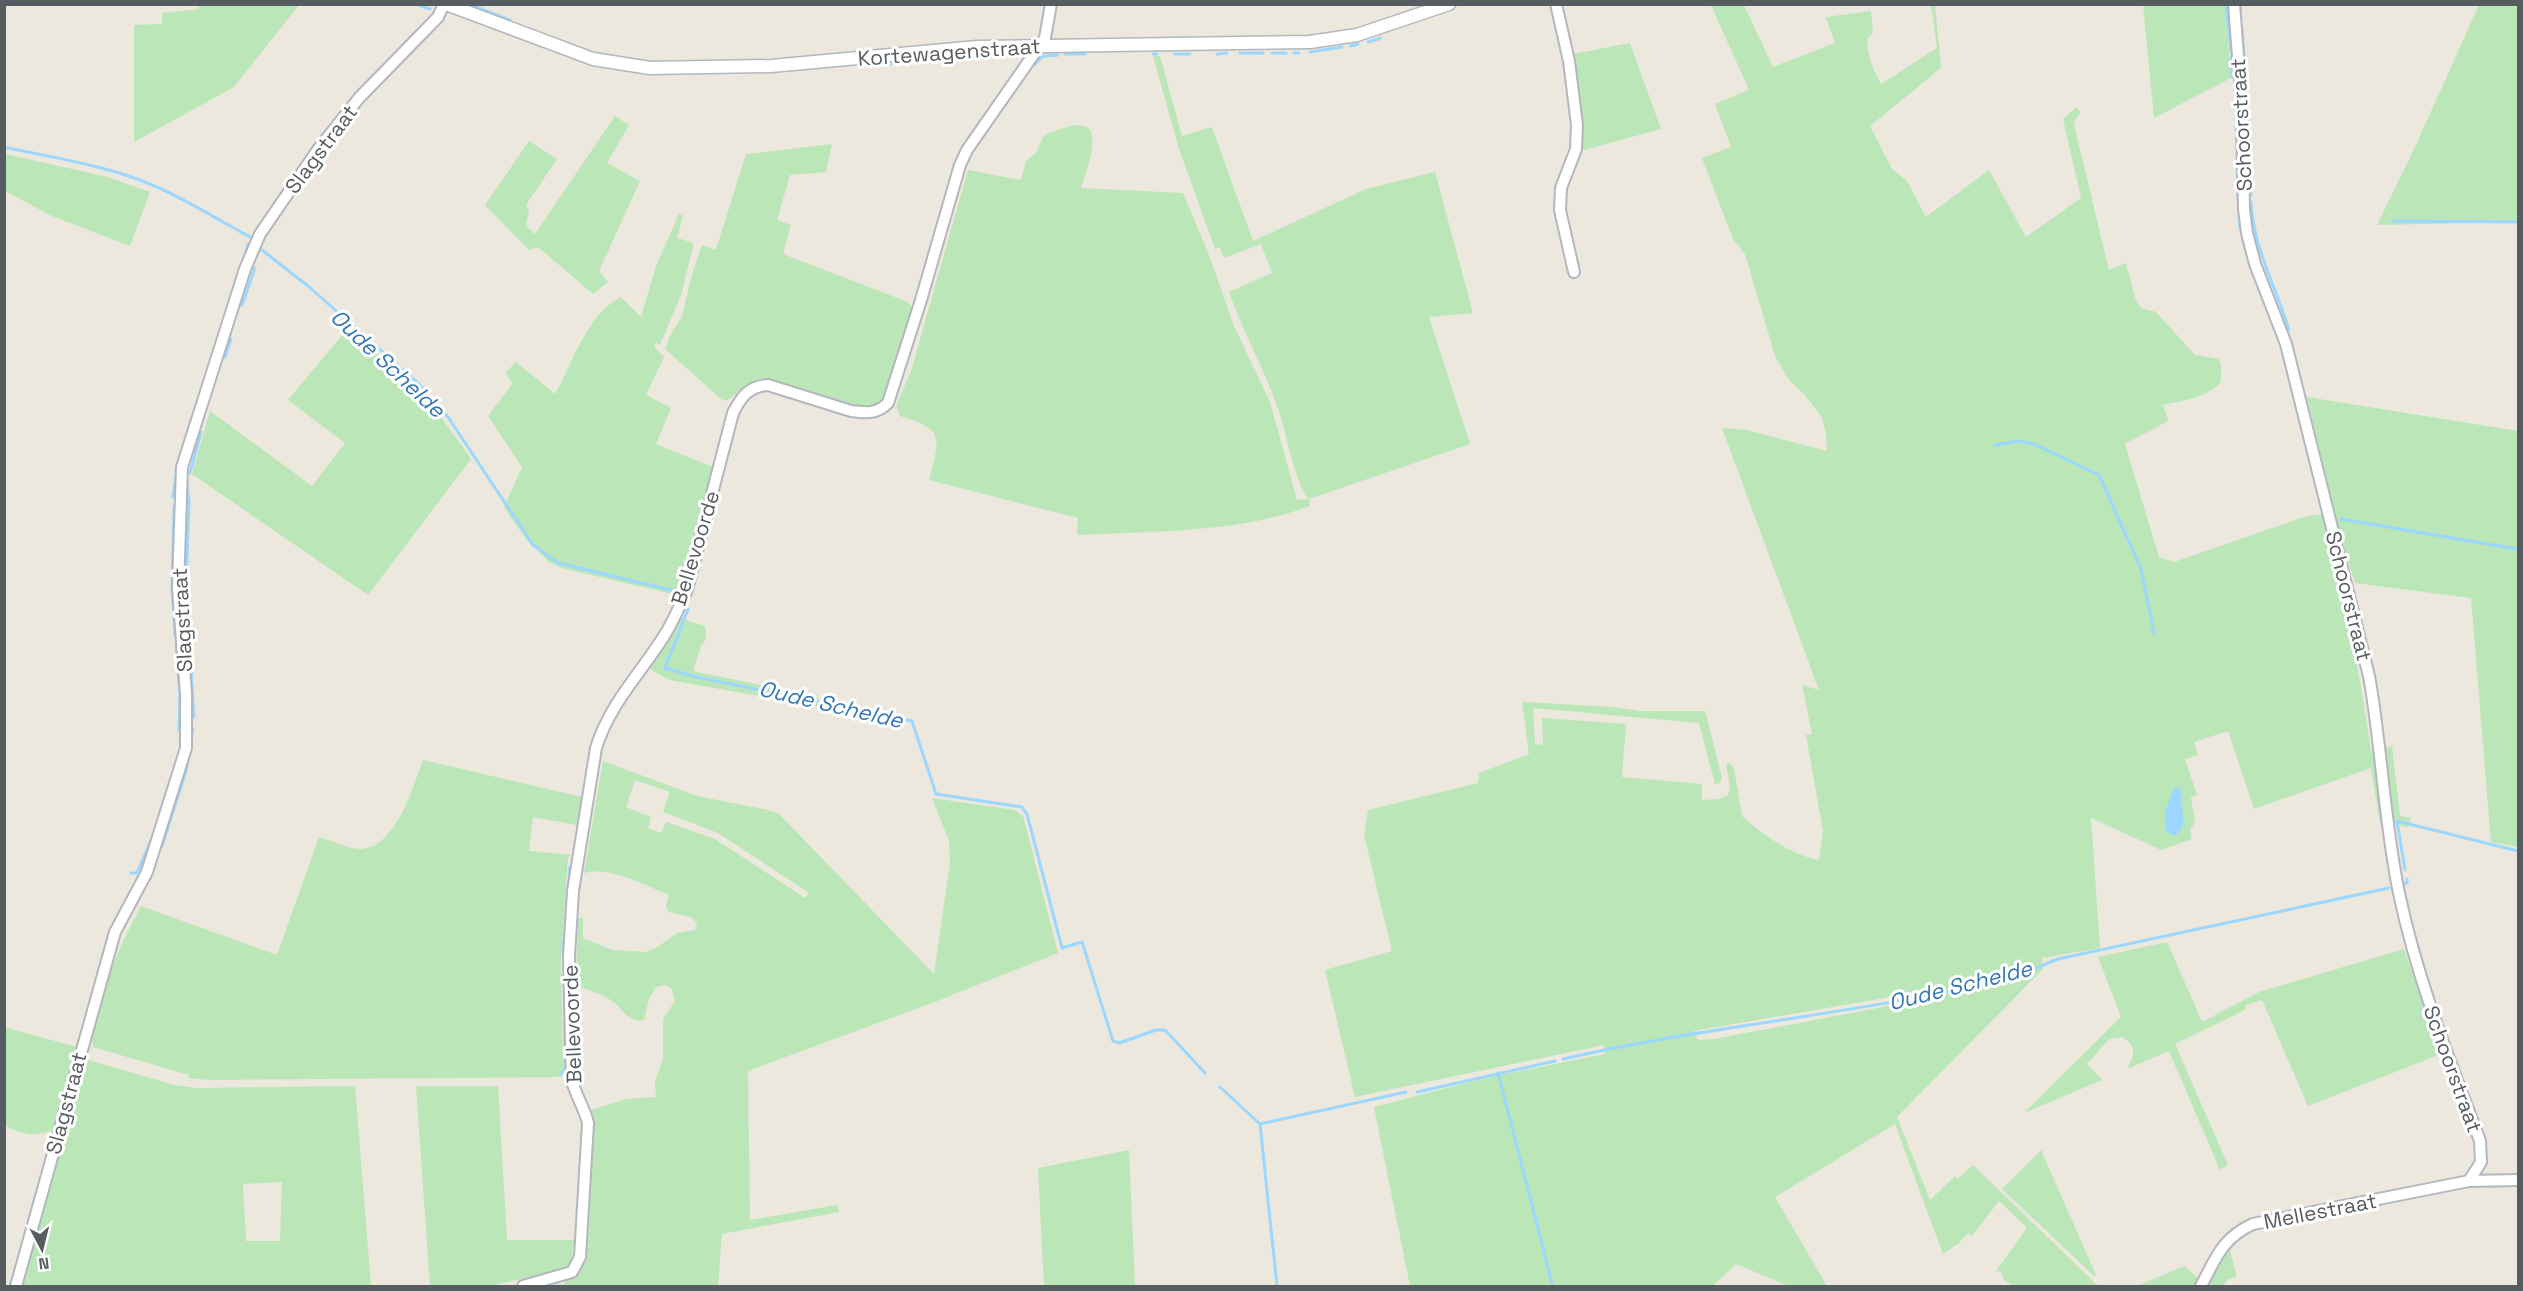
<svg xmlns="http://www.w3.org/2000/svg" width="2523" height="1291" font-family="'Space Grotesk',sans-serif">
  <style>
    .green { fill: #bae6b8; fill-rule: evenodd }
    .water { fill: #9bd7ff }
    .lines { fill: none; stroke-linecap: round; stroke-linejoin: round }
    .stream { stroke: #9bd7ff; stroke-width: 3 }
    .minor-casing { stroke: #b4b7bd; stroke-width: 14 }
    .tertiary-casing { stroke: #b4b7bd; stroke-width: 15 }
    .minor { stroke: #fff; stroke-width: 10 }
    .tertiary { stroke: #fff; stroke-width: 12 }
    .labels { text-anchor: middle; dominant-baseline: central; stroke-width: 6; stroke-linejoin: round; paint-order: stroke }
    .street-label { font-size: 21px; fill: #575c61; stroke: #fff }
    .water-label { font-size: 22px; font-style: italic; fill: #3578b5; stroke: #fff }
  </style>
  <rect width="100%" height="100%" fill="#ece8de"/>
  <path class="green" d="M 199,5 L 299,5 L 234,87 L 134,142 L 134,25 L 162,24 L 162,13 L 199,9 Z
    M 1711,5 L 1744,5 L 1773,67 L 1835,43 L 1826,17 L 1871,11 L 1873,33 L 1867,39 C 1867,56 1873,69 1881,84 L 1937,48 L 1931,5 L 1935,5 L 1941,68 L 1870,126 L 1892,169 L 1907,181 L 1926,217 L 1989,170 L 2026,237 L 2081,198 L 2063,119 L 2076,107 L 2081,112 L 2074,121 L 2076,133 L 2109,270 L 2126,263 L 2135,298 L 2141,308 L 2156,312 L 2195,355 L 2219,359 L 2221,365 L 2221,382 C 2206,398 2184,400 2163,405 L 2168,421 L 2125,444 L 2159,557 L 2174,562 L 2307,516 L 2324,514 C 2343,592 2360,671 2371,751 L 2392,746 L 2400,816 L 2411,818 L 2408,828 L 2394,823 L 2380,823 L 2371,768 L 2254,809 L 2228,731 L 2194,742 L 2198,755 L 2185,759 L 2197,795 L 2191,797 L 2195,822 L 2190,830 L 2192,839 L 2161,850 L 2091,818 L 2100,948 L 2042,958 L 2043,969 L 1897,1117 L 1930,1200 L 1955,1176 L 1958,1179 L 1973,1165 L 2098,1286 L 2013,1286 L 2004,1280 L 2001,1272 L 1996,1271 L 2027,1228 L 1999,1201 L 1972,1236 L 1968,1233 L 1959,1243 L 1943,1254 L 1895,1124 L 1775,1197 L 1827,1286 L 1788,1286 L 1736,1264 L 1713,1286 L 1410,1286 L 1374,1107 L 1485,1078 L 1605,1054 L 1604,1045 L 1355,1097 L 1325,970 L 1392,951 L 1364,835 L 1368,810 L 1478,783 L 1479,773 L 1529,754 L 1522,702 L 1614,707 L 1640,711 L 1705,711 L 1722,778 L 1720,783 L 1715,784 L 1699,723 L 1533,708 L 1535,744 L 1543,745 L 1542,718 L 1626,724 L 1622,777 L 1702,784 L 1702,800 L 1719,799 L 1728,795 L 1730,788 L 1726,764 L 1729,763 L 1734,768 L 1742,816 C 1763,835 1791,855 1819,860 L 1823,831 L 1806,735 L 1812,734 L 1802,685 L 1819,690 L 1722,428 L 1746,430 L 1827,451 L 1826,434 L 1822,417 L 1804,394 L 1789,380 L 1775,356 L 1745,254 L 1733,239 L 1702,158 L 1731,147 L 1715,104 L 1749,90 ZM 1941,988 L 1941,996 L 1714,1039 L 1698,1040 L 1694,1031 Z
    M 2143,5 L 2225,5 L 2231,78 L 2154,118 Z
    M 2479,5 L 2518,5 L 2518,222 L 2377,225 L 2415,147 Z
    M 1630,43 L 1661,129 L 1581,151 L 1582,110 L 1573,54 Z
    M 1153,56 L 1160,56 L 1182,136 L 1212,127 L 1253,241 L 1366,189 L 1435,172 L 1473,313 L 1429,317 L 1470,444 L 1309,499 L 1310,506 C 1237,533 1154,531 1077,535 L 1078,518 L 929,480 C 940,438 945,429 900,416 L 896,406 L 911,371 L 968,170 L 1021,180 L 1026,161 L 1036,153 L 1043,137 L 1051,132 L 1074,125 L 1087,127 L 1091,131 C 1096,151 1086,170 1081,188 L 1183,193 L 1208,252 L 1234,326 L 1270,402 L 1297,500 L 1308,499 C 1292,473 1289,441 1279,412 C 1266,371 1243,333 1229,292 L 1272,273 L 1261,244 L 1224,258 L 1220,247 L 1215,249 L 1179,149 Z
    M 615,116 L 629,125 L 607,163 L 640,181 L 599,271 L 608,282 L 593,294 L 538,247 L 529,250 L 485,205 L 529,141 L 557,159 L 526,205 L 529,210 L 526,226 L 535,234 Z
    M 832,144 L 826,172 L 790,175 L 777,220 L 791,225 L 783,254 L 908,302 L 912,307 L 883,398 L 872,407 L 863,407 L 766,378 C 748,378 741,393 726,401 L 721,399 L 665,349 L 670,336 L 682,316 L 693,271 L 702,245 L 716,250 L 746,154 Z
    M 5,154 L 108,177 L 150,192 L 130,246 L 52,216 L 5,191 Z
    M 679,214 L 683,216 L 677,238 L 694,243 L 681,295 L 660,345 L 656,342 L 654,347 L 664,357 L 646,395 L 671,408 L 656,444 L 713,467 L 677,595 L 561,568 L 549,562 L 526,539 L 504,507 L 522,467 L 488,416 L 513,383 L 505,373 L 516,362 L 555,394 C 574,361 586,315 621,297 L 641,317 L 656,266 Z
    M 349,327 L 434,407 L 471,459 L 368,595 L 192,474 L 210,411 L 312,486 L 345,443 L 288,400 Z
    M 2307,397 L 2518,431 L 2518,847 L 2491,842 L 2471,598 L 2355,583 L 2339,530 Z
    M 679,618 L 705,626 L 706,639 L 701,646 L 693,671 L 818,697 L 817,706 L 669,680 L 650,669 Z
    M 423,760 L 582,797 L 577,825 L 533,817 L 529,851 L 573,855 L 568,857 L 561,958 L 563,1069 L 561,1077 L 208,1080 L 189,1078 L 189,1075 L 93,1047 C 87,1015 125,935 141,906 L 277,955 L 319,837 C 331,840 348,849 360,849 C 396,849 413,786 423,760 Z
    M 603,761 L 697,796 L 768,810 L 779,814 L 934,974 L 950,864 L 949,841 L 932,798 L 1015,810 L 1023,816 L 1058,953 L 937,1001 L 748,1071 L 750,1220 L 837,1205 L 839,1212 L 722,1234 L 718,1286 L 564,1286 L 565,1280 L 574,1275 L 592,1127 L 591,1110 L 626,1099 L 656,1097 L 655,1081 L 663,1059 L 663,1019 L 675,1001 L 672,990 L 666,985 L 656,987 L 649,999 L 644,1020 C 627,1023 624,1009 612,1001 C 602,994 587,990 576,985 L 578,918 L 583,918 L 583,938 L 612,950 L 646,952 L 656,948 L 677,933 L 695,930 L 697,923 L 691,917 L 668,912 L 666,905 L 669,895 C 644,885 611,866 584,873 ZM 635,780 L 670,792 L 663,812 L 718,833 L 809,893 L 805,898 L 715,839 L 666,822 L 661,833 L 648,828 L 651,817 L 626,807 Z
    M 2167,942 L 2202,1022 L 2259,992 L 2404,949 L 2441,1054 L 2308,1106 L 2262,1000 L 2246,1005 L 2245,1010 L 2175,1044 L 2228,1165 L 2220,1170 L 2169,1051 L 2129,1068 L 2128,1066 C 2136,1054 2135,1044 2122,1037 L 2109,1039 L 2087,1064 L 2102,1080 L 2027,1112 L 2026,1111 L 2121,1017 L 2098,957 Z
    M 4,1027 L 77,1047 L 53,1130 C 34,1138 23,1134 5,1126 Z
    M 85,1059 L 174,1085 L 197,1088 L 355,1086 L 371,1286 L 18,1286 ZM 282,1182 L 280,1241 L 246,1241 L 243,1184 Z
    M 416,1086 L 498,1086 L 507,1240 L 574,1240 L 571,1264 L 568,1268 L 490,1286 L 430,1286 Z
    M 1129,1150 L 1135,1286 L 1044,1286 L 1038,1168 Z
    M 2041,1150 L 2096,1275 L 2094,1276 L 2002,1189 Z
    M 2229,1246 L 2237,1277 L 2228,1279 L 2223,1286 L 2206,1286 L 2226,1248 Z
    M 2184,1266 L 2198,1278 L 2194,1286 L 2137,1286 Z"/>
  <path class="water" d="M 2178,787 C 2184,793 2182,797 2182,805 C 2182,817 2188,828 2174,836 L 2166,831 L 2165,812 L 2174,788 Z"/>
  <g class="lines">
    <path class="stream" d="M 416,4 L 430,9
      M 2226,4 L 2231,52
      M 2240,4 L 2241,20
      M 471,5 L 510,20
      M 2242,29 L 2250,153
      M 1368,42 L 1381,38
      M 1350,46 L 1358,44
      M 1310,52 L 1342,47
      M 1240,53 L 1263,53
      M 1272,53 L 1286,53
      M 1294,53 L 1299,53
      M 1065,54 L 1085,54
      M 1153,54 L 1157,54
      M 1175,54 L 1190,54
      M 1217,54 L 1227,53
      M 996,55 L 1022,55
      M 2231,57 L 2232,77
      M 950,58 L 988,55
      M 875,65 L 942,59
      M 1033,66 L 1043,56 L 1058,55
      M 2235,86 L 2238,185
      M 4,147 C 50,157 96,164 140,180 C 179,195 215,218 252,238
      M 2250,161 L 2251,196
      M 2238,194 L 2240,228
      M 2251,202 C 2253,248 2276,286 2289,330
      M 2393,221 L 2518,222
      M 2243,241 L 2256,281
      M 262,250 L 308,286 L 419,384 L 448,417 L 533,545 L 558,563 L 675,591
      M 244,259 L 248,244
      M 242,305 L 255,268
      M 225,357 L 231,339
      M 185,441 L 191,420
      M 1995,445 L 2019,441 L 2034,444 L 2099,475 L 2141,569 L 2154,633
      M 190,473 L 201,432
      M 187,486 L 189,502 L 186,587 L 188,627
      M 173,497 L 177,468
      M 174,506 L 172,588 L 175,635
      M 2341,519 L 2517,549
      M 688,609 L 665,668 L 697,677 L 912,721 L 936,794 L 1022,807 L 1027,814 L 1062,948 L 1082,942 L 1113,1041 L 1119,1043 L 1156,1030 L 1165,1030 L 1205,1073
      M 189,639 L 194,717
      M 176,645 L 180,695 L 179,730
      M 162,846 L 186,771 L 193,729
      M 2405,870 L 2397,821 L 2518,851
      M 131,873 L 137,873 L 155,831
      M 2404,884 L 2407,883 L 2407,879
      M 563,953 L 570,867
      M 1563,1059 C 1711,1025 1864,1014 2011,977 C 2028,973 2042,965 2058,959 L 2389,888
      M 1498,1073 L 1552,1283
      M 561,1074 L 565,1069 L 564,964
      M 1220,1087 L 1260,1124 L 1406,1092
      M 1417,1092 L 1555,1061
      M 1260,1124 L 1277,1286
      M 557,1286 L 561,1286"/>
    <g class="minor-casing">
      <path id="minor" d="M 1556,4 L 1569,61 L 1577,125 L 1576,149 L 1561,188 L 1560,210 L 1574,272
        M 2234,4 L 2242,109 L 2244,209 L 2247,233 L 2255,264 L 2286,344 L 2369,676 C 2382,748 2384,822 2399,893 C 2417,979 2449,1059 2480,1141 L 2481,1162 L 2469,1181
        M 16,1286 L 115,932 L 147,872 L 186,748 L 186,694 L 178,588 L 182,467 L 245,269 L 260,234 L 319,148 L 359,98 L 438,17 L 444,4
        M 523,1286 L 572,1272 L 580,1257 L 588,1123 C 584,1107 576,1096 572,1081 L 569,956 L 573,891 L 596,748 C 609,705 640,674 664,636 C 673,622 680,605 687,590 L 733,413 C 741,397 749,386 768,385 L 851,411 C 867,413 877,414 888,403 L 921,300 L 960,165 L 967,150 L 1045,38 L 1051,4
        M 2201,1286 C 2216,1258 2222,1238 2253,1224 L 2469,1181 L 2518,1180"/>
    </g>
    <g class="tertiary-casing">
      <path id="tertiary" d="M 446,4 L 593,59 L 650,68 L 771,66 L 977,47 L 1310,42 L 1357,35 L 1449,4"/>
    </g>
    <use href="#minor" class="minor"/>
    <use href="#tertiary" class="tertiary"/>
  </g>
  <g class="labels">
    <g class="street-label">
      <text transform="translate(949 52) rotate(-4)">Kortewagenstraat</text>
      <text transform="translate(2241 125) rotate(-93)">Schoorstraat</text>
      <text transform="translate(321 149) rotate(-53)">Slagstraat</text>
      <text transform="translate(695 548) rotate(-73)">Bellevoorde</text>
      <text transform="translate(2349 596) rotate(76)">Schoorstraat</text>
      <text transform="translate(182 620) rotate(-93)">Slagstraat</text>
      <text transform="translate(572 1024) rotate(-92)">Bellevoorde</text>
      <text transform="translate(2453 1069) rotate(70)">Schoorstraat</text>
      <text transform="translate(66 1103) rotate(-75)">Slagstraat</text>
      <text transform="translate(2320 1211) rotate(-11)">Mellestraat</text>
    </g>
    <g class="water-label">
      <text transform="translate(388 363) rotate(43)">Oude Schelde</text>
      <text transform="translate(831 704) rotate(13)">Oude Schelde</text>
      <text transform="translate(1960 985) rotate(-14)">Oude Schelde</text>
    </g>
  </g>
  <rect width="2523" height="1291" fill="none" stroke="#575c61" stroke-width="12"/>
  <g transform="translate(42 1249) rotate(173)" stroke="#ffffff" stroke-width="4.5" paint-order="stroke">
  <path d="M0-4.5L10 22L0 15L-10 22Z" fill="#575c61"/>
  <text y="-9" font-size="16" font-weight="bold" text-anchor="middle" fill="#575c61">N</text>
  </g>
</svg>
